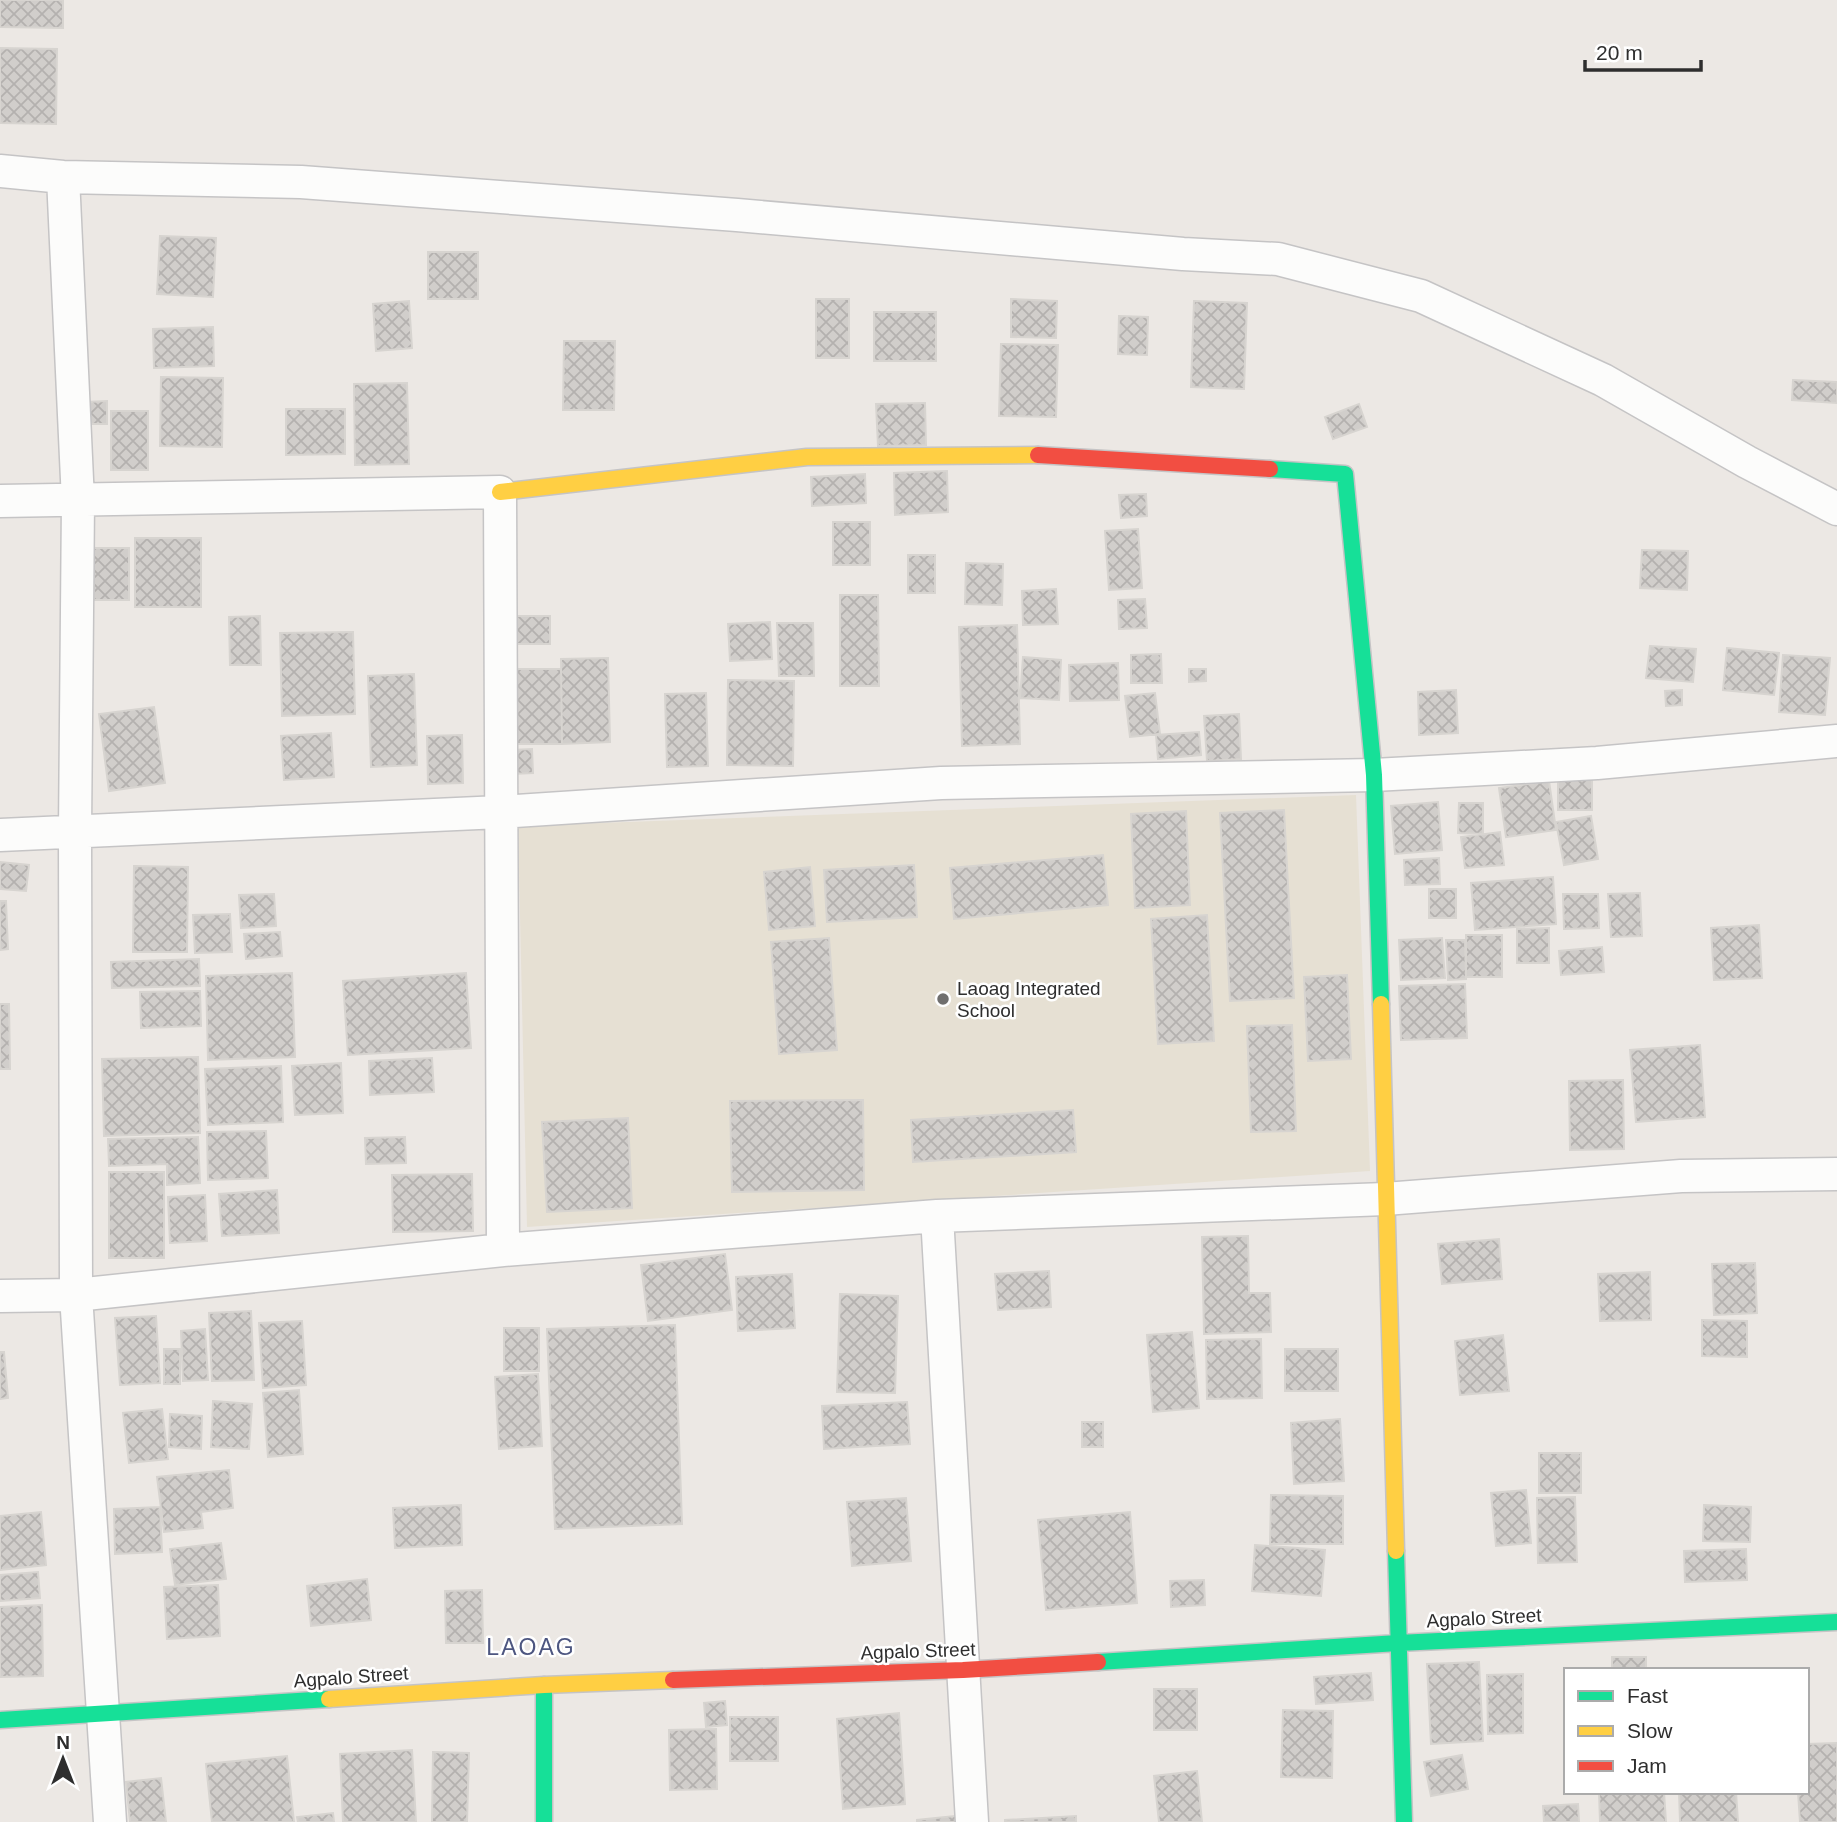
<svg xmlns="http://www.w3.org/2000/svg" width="1837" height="1822" font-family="Arial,sans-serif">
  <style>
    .education { fill: #e6e0d3 }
    .building { fill: url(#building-cross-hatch); stroke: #d7d4d0; stroke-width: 2 }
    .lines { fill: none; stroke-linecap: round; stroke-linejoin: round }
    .street-casing { stroke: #c5c4c5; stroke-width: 35 }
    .fast-casing { stroke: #c5c4c5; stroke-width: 19 }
    .slow-casing { stroke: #c5c4c5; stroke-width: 19 }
    .jam-casing { stroke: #c5c4c5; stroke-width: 19 }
    .street { stroke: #fcfcfb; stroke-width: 32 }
    .fast { stroke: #16e098; stroke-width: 16 }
    .slow { stroke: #ffcf43; stroke-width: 16 }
    .jam { stroke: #f24e42; stroke-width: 16 }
    .poi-dot { fill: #706f6e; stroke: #fff; stroke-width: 2.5 }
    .labels { text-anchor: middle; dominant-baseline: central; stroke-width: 5; stroke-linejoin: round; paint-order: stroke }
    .poi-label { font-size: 19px; fill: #2e2e2e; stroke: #fff; text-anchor: start }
    .street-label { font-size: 19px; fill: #2e2e2e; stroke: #fff }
    .quarter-label { font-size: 23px; letter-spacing: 2px; fill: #4d5680; stroke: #fff }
  </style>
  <defs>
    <pattern id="building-cross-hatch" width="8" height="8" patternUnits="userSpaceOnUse" patternTransform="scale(1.75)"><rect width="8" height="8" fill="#d1cecb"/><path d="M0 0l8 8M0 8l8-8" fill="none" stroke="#b4b1af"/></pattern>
  </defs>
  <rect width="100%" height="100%" fill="#ece8e4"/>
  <path class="education" d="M 1356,795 L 1370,1171 L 527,1227 L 518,826 Z"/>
  <path class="building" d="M 0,0 L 63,0 L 63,28 L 0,27 Z
    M 0,48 L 57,49 L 56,124 L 0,123 Z
    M 160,236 L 216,238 L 213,297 L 157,294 Z
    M 428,252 L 478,252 L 478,299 L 428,299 Z
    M 816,299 L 849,299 L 849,358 L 816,358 Z
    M 1011,299 L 1057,301 L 1056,338 L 1011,337 Z
    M 409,301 L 412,348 L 376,351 L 373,304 Z
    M 1194,301 L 1247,303 L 1244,389 L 1191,387 Z
    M 874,312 L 936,312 L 936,361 L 874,361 Z
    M 1119,316 L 1148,317 L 1147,355 L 1118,354 Z
    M 213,327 L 214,366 L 154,368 L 153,329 Z
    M 564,341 L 615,341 L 614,410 L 563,410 Z
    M 1001,344 L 1058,345 L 1056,417 L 999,416 Z
    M 161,377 L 223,378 L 222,447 L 160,446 Z
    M 1793,380 L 1837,382 L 1837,403 L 1792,400 Z
    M 407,383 L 409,464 L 355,465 L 354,384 Z
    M 107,401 L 107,424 L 86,424 L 86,402 Z
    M 925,403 L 926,445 L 878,446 L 876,404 Z
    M 1359,404 L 1367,427 L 1333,439 L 1325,417 Z
    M 286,409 L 345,409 L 345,454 L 286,455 Z
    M 111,411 L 148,411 L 148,470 L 111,470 Z
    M 947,471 L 948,512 L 895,515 L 894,473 Z
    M 865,474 L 866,503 L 812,506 L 811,477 Z
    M 1146,494 L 1147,516 L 1121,518 L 1119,495 Z
    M 833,522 L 870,522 L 870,565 L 833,565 Z
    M 1138,529 L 1142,588 L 1109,590 L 1105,531 Z
    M 135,538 L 201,538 L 201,607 L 135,607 Z
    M 94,548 L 129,548 L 129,600 L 94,600 Z
    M 1642,550 L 1688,551 L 1687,590 L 1640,588 Z
    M 908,555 L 935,555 L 935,593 L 908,593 Z
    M 966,563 L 1003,564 L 1002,605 L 965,604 Z
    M 1056,589 L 1058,624 L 1023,625 L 1022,591 Z
    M 840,595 L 878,595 L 879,686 L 840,686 Z
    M 1145,599 L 1147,628 L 1119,629 L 1118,600 Z
    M 260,616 L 261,665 L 230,665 L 229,617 Z
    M 512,616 L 550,616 L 550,644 L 512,644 Z
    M 770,622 L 772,659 L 730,661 L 728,624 Z
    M 777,623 L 813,623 L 814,676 L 779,676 Z
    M 1017,625 L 1020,744 L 962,746 L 959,627 Z
    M 353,632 L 355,714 L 282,716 L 280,633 Z
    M 1650,646 L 1696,649 L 1693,682 L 1646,678 Z
    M 1727,648 L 1779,653 L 1774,695 L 1723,690 Z
    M 1161,654 L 1162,683 L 1131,683 L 1131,655 Z
    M 1783,655 L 1830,658 L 1825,715 L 1779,712 Z
    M 1023,657 L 1061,660 L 1059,700 L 1020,698 Z
    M 608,658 L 610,742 L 562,744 L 561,659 Z
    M 1118,663 L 1119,700 L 1070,701 L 1069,665 Z
    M 511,669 L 561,669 L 562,744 L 513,744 Z
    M 1189,669 L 1206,669 L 1206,681 L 1189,682 Z
    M 414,674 L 417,765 L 371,767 L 368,676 Z
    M 728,680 L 794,681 L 793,766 L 727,765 Z
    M 1456,690 L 1458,733 L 1419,735 L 1418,692 Z
    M 1682,690 L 1682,705 L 1666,706 L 1665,691 Z
    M 706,693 L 708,766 L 667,767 L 665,694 Z
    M 1155,693 L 1160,734 L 1130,737 L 1125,696 Z
    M 154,707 L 165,783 L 109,791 L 99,714 Z
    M 1239,714 L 1241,759 L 1207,761 L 1204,716 Z
    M 1199,732 L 1201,755 L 1158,759 L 1156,735 Z
    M 331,733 L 334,777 L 284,780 L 281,736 Z
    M 462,735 L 463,783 L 428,784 L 427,736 Z
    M 532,749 L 533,773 L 512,774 L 511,750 Z
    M 1558,779 L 1592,779 L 1592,810 L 1558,810 Z
    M 1549,781 L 1556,830 L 1506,837 L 1499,788 Z
    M 1438,802 L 1442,850 L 1395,854 L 1391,806 Z
    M 1459,803 L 1483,803 L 1483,834 L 1458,833 Z
    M 1284,810 L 1294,998 L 1230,1001 L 1220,813 Z
    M 1186,811 L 1190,905 L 1135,908 L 1131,814 Z
    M 1591,816 L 1598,859 L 1564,865 L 1556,822 Z
    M 1500,832 L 1504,865 L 1465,868 L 1461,837 Z
    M 1103,855 L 1108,905 L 954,919 L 950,868 Z
    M 1439,858 L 1440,884 L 1405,885 L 1404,860 Z
    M 0,862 L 29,865 L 26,891 L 0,889 Z
    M 914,865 L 917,917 L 827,922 L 824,870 Z
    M 134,866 L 188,867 L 187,952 L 133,952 Z
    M 810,867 L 815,926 L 769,930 L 764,872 Z
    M 1553,877 L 1556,924 L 1475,930 L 1471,883 Z
    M 1429,889 L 1456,889 L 1456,918 L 1429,918 Z
    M 1640,893 L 1642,936 L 1611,937 L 1608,894 Z
    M 274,894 L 276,926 L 241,928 L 239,895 Z
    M 1563,894 L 1598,894 L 1599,928 L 1564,929 Z
    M 0,901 L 6,901 L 8,949 L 0,950 Z
    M 230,914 L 232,952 L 195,953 L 193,915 Z
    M 1207,915 L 1214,1041 L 1158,1044 L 1151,919 Z
    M 1759,925 L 1762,978 L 1714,980 L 1711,928 Z
    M 1549,928 L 1549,963 L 1517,963 L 1517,929 Z
    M 280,932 L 282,956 L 246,959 L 244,934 Z
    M 1466,935 L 1502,935 L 1502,977 L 1466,977 Z
    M 829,938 L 837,1050 L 779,1054 L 771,942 Z
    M 1442,938 L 1445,978 L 1401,980 L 1399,940 Z
    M 1446,940 L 1465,940 L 1466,979 L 1448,980 Z
    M 1602,947 L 1604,972 L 1561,975 L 1559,951 Z
    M 199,959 L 200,986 L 112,988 L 111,962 Z
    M 292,973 L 295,1057 L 208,1060 L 206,976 Z
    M 466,973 L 471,1048 L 348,1055 L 343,981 Z
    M 1347,975 L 1351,1059 L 1308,1061 L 1304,977 Z
    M 1465,984 L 1467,1038 L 1401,1040 L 1399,986 Z
    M 200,991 L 201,1026 L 141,1028 L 140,992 Z
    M 0,1004 L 9,1004 L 10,1069 L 0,1069 Z
    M 1292,1025 L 1296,1131 L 1251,1132 L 1247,1026 Z
    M 1700,1045 L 1705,1117 L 1636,1122 L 1630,1050 Z
    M 198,1057 L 200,1133 L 104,1136 L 102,1059 Z
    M 432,1058 L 434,1092 L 370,1095 L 369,1061 Z
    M 341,1063 L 343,1113 L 295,1115 L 292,1066 Z
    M 281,1066 L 283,1122 L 208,1125 L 205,1069 Z
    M 1623,1080 L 1624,1149 L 1570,1150 L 1569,1081 Z
    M 863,1100 L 864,1190 L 732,1192 L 730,1101 Z
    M 1073,1110 L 1076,1152 L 913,1162 L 911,1120 Z
    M 628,1118 L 632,1208 L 547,1212 L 542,1122 Z
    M 266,1131 L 268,1178 L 208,1180 L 207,1132 Z
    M 198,1137 L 200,1183 L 167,1185 L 167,1164 L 109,1166 L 108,1139 Z
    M 405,1137 L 406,1163 L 366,1164 L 365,1138 Z
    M 109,1172 L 164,1172 L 164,1258 L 109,1258 Z
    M 472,1174 L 473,1231 L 393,1232 L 392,1175 Z
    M 277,1190 L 279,1233 L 222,1236 L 219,1194 Z
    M 205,1195 L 207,1241 L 170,1243 L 168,1197 Z
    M 1248,1236 L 1249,1293 L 1270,1293 L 1271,1332 L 1204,1334 L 1202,1237 Z
    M 1499,1239 L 1502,1279 L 1442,1284 L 1438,1244 Z
    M 725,1254 L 732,1310 L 648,1321 L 641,1265 Z
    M 1755,1263 L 1757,1313 L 1714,1315 L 1712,1264 Z
    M 1049,1271 L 1051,1307 L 998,1310 L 995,1274 Z
    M 1650,1272 L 1651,1320 L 1600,1321 L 1598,1274 Z
    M 792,1274 L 795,1328 L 738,1331 L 736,1277 Z
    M 840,1294 L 898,1296 L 895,1393 L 837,1392 Z
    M 251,1311 L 254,1380 L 212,1381 L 209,1313 Z
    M 156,1316 L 160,1383 L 120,1385 L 115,1318 Z
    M 1702,1320 L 1747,1321 L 1747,1357 L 1702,1356 Z
    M 302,1321 L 306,1385 L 263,1388 L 259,1323 Z
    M 675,1325 L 682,1524 L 555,1529 L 547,1329 Z
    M 504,1328 L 539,1328 L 539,1371 L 504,1371 Z
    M 205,1329 L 208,1380 L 183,1381 L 181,1331 Z
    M 1192,1332 L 1199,1408 L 1153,1412 L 1147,1335 Z
    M 1503,1335 L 1509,1391 L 1460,1395 L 1455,1341 Z
    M 1261,1339 L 1262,1398 L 1207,1399 L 1206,1340 Z
    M 164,1349 L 180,1349 L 180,1384 L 164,1384 Z
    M 1285,1349 L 1338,1349 L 1338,1391 L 1285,1391 Z
    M 0,1352 L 4,1352 L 8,1398 L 0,1399 Z
    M 538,1374 L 542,1446 L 499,1449 L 495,1377 Z
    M 299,1390 L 303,1454 L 268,1457 L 263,1393 Z
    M 213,1401 L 252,1404 L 249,1449 L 211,1447 Z
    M 907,1402 L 910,1444 L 824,1449 L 822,1406 Z
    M 162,1409 L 168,1459 L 129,1463 L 123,1413 Z
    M 170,1414 L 202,1416 L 201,1449 L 169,1447 Z
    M 1340,1419 L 1344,1481 L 1294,1484 L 1291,1423 Z
    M 1082,1422 L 1103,1422 L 1103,1447 L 1082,1447 Z
    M 1539,1453 L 1581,1453 L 1581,1493 L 1539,1493 Z
    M 229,1470 L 233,1508 L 201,1512 L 203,1528 L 164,1532 L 157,1477 Z
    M 1526,1490 L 1531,1543 L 1496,1546 L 1491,1493 Z
    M 1271,1495 L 1343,1496 L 1343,1544 L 1270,1544 Z
    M 1575,1497 L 1577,1562 L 1538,1563 L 1537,1498 Z
    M 906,1498 L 911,1561 L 852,1566 L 847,1502 Z
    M 461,1505 L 462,1545 L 395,1548 L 393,1508 Z
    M 1704,1505 L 1751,1507 L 1750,1542 L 1703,1541 Z
    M 160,1507 L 162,1552 L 115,1554 L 114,1509 Z
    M 41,1512 L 46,1565 L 0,1570 L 0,1516 Z
    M 1130,1512 L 1137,1603 L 1046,1610 L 1038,1520 Z
    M 221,1543 L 226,1579 L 175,1585 L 170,1549 Z
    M 1255,1545 L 1325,1550 L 1321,1596 L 1252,1591 Z
    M 1746,1549 L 1747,1580 L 1685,1582 L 1684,1551 Z
    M 38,1572 L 40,1598 L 0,1601 L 0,1575 Z
    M 367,1579 L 371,1620 L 311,1626 L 307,1586 Z
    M 1204,1580 L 1205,1605 L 1171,1607 L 1170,1581 Z
    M 218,1585 L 220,1636 L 167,1639 L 164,1587 Z
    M 482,1590 L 483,1643 L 446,1643 L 445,1591 Z
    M 42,1605 L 43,1676 L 0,1677 L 0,1607 Z
    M 1612,1657 L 1646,1657 L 1646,1670 L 1612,1670 Z
    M 1479,1662 L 1483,1741 L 1431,1744 L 1427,1664 Z
    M 1371,1673 L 1373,1700 L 1316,1704 L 1314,1677 Z
    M 1523,1674 L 1523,1733 L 1488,1734 L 1487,1675 Z
    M 1154,1689 L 1197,1689 L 1197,1730 L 1154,1730 Z
    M 725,1701 L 727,1725 L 706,1727 L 704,1703 Z
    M 1283,1710 L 1333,1711 L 1332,1778 L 1281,1777 Z
    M 899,1713 L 905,1804 L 843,1809 L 837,1719 Z
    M 730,1717 L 778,1717 L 778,1761 L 730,1761 Z
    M 716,1729 L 717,1789 L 670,1790 L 669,1730 Z
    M 1837,1743 L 1837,1822 L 1800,1822 L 1798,1792 L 1807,1792 L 1807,1744 Z
    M 412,1750 L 416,1822 L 343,1822 L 340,1754 Z
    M 433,1752 L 469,1753 L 467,1822 L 432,1822 Z
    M 1462,1755 L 1468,1789 L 1431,1796 L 1424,1762 Z
    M 287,1756 L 294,1822 L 212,1822 L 206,1764 Z
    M 1197,1771 L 1202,1822 L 1159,1822 L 1154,1776 Z
    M 161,1778 L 166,1822 L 130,1822 L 126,1782 Z
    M 1599,1792 L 1664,1792 L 1666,1822 L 1600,1822 Z
    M 1679,1792 L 1736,1792 L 1738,1822 L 1680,1822 Z
    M 1578,1804 L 1579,1822 L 1544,1822 L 1543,1806 Z
    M 333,1813 L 334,1822 L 298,1822 L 297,1817 Z
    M 964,1815 L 964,1822 L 917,1822 L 917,1820 Z
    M 1076,1816 L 1076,1822 L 1005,1822 L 1005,1820 Z"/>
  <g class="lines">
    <g class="street-casing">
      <path id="street" d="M 0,171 L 63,177 L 301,182 L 737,215 L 1183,254 L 1278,259 L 1421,296 L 1603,380 L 1747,462 L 1837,509
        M 63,177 L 78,501 L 75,831 L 76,1295 L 110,1822
        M 0,501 L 500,492 L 503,1250
        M 0,835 L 500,812 L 941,783 L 1374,775 L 1597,763 L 1837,741
        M 937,1216 L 972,1822
        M 0,1296 L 76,1295 L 503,1250 L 937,1216 L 1385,1199 L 1681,1176 L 1837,1174"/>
    </g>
    <g class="fast-casing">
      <path id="fast" d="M 1270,469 L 1345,474 L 1374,775 L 1381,1004
        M 1396,1551 L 1404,1822
        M 1098,1662 L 1398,1643 L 1837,1622
        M 544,1685 L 544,1822
        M 0,1720 L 329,1699"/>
    </g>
    <g class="slow-casing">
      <path id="slow" d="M 500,492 L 807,457 L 1038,455
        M 1381,1004 L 1396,1551
        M 329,1699 L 544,1685 L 673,1680"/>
    </g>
    <g class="jam-casing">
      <path id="jam" d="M 1038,455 L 1270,469
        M 673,1680 L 963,1670 L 1098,1662"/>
    </g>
    <use href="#street" class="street"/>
    <use href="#fast" class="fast"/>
    <use href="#slow" class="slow"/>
    <use href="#jam" class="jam"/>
  </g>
  <circle class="poi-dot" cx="943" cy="999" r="7"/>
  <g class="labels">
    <g class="poi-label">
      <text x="957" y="988">Laoag Integrated<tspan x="957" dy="22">School</tspan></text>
    </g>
    <g class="street-label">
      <text transform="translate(1484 1618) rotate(-3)">Agpalo Street</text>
      <text transform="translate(918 1651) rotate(-2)">Agpalo Street</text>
      <text transform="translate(351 1677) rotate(-4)">Agpalo Street</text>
    </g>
    <g class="quarter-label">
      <text x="531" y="1647">LAOAG</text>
    </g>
  </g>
  <rect x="1564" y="1668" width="245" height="126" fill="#ffffff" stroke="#ababab" stroke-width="2"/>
  <rect x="1578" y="1691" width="35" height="10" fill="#16e098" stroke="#ababab" stroke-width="2"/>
  <text x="1627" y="1703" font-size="21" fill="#2e2e2e">Fast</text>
  <rect x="1578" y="1726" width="35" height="10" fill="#ffcf43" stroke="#ababab" stroke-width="2"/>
  <text x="1627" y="1738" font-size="21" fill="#2e2e2e">Slow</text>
  <rect x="1578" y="1761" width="35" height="10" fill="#f24e42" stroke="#ababab" stroke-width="2"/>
  <text x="1627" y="1773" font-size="21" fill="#2e2e2e">Jam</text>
  <g transform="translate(63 1759)" stroke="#ffffff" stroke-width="5" paint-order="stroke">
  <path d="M0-5L12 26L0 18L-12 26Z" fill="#2e2e2e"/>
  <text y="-10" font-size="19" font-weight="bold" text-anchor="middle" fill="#2e2e2e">N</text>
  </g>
  <path d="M1585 60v10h116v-10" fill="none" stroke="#2e2e2e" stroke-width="3.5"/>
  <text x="1596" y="60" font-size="21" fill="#2e2e2e" stroke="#ffffff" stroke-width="5" paint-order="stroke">20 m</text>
</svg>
